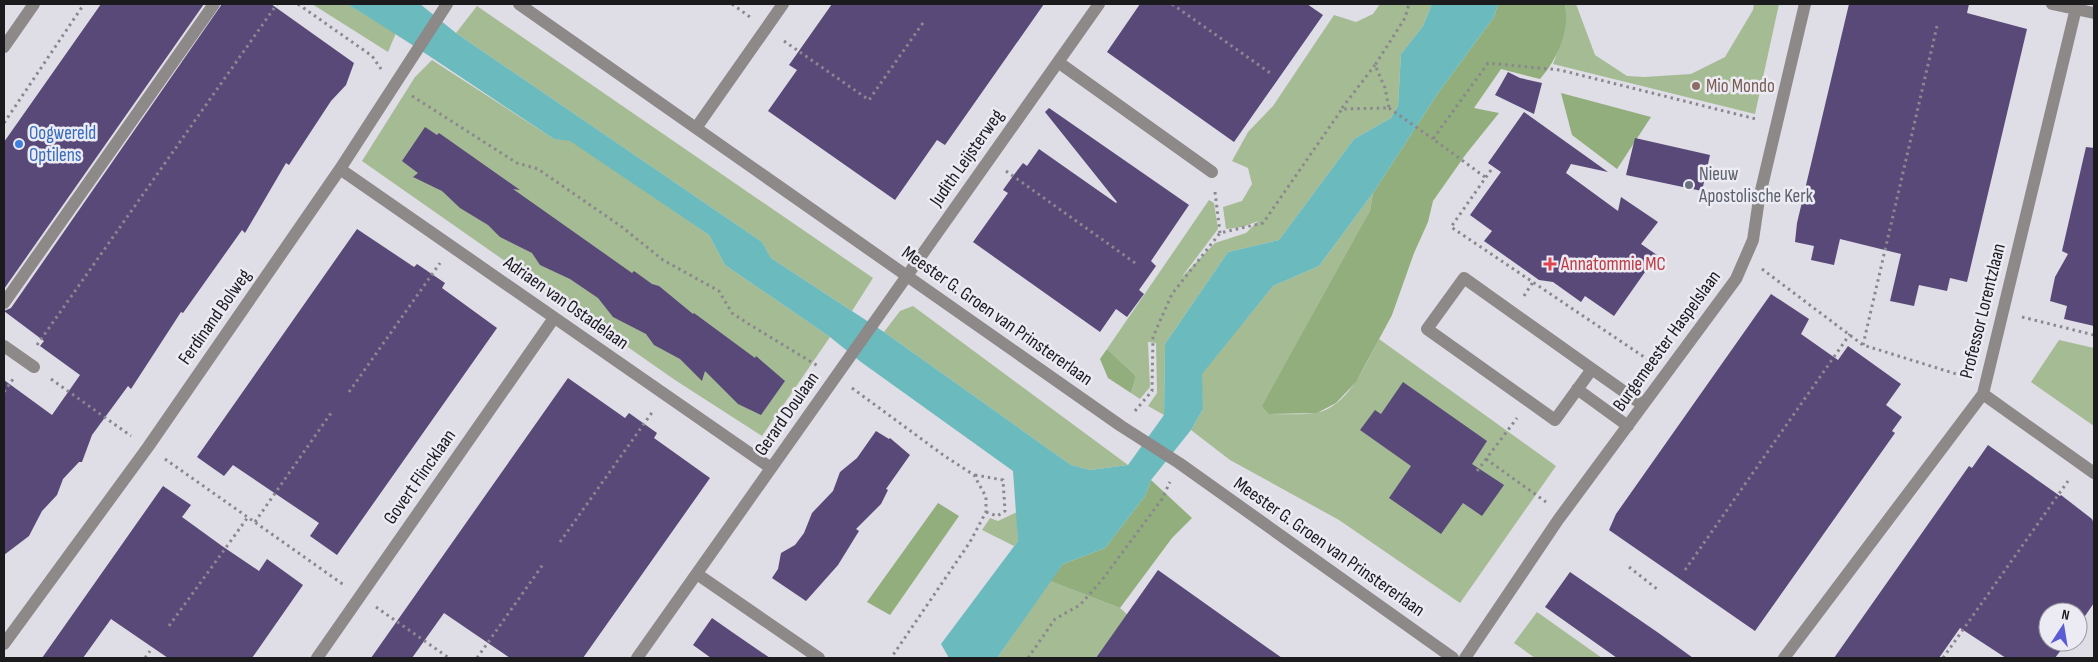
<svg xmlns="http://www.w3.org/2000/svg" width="2098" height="662" font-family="'Sofia Sans Condensed',sans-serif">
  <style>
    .green { fill: #a5bb94 }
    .forest { fill: #91ae7c }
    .water { fill: #6bbabd }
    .building { fill: #584979 }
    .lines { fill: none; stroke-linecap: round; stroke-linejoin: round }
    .path { stroke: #8a888e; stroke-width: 3; stroke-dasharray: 2.5 4; stroke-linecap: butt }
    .minor { stroke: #8d8989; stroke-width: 12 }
    .education-dot { fill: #8d6e63; stroke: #eceaf2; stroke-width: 2 }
    .shop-dot { fill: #3f7fe0; stroke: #eceaf2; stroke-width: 2 }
    .worship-dot { fill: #6b7280; stroke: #eceaf2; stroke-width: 2 }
    .health-dot { fill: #e0444e; stroke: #eceaf2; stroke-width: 2 }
    .labels { text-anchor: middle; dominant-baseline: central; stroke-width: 5; stroke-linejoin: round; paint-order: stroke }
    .education-label { font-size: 19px; fill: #785e54; stroke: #eceaf2; text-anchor: start }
    .shop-label { font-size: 19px; fill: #366cbe; stroke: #eceaf2; text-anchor: start }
    .street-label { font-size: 19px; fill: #1b1a1d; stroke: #eceaf2 }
    .worship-label { font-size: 19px; fill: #5b616d; stroke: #eceaf2; text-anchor: start }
    .health-label { font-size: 19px; fill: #be3a42; stroke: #eceaf2; text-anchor: start }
  </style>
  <rect width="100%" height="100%" fill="#dfdde5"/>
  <path class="green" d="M 312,4 L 347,4 L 396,33 L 388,52 Z
    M 1380,4 L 1432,4 L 1423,26 L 1401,54 L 1398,106 L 1391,118 L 1354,139 L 1279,240 L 1228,252 L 1165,344 L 1164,415 L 1148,406 L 1157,393 L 1156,343 L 1148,342 L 1150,387 L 1140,399 L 1131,393 L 1136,376 L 1107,349 L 1209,200 L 1214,203 L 1218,229 L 1181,278 L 1215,243 L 1246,233 L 1258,221 L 1243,227 L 1226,229 L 1223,207 L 1242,201 L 1252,184 L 1248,168 L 1232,161 L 1248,132 L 1273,106 L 1334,15 L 1356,22 L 1373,14 Z
    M 1565,4 L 1576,4 L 1595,55 L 1627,76 L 1644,77 L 1691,74 L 1725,57 L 1753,10 L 1754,4 L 1779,4 L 1755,114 L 1553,64 C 1560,46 1568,23 1565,4 Z
    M 477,6 L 873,278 L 852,311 L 771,258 L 762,242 L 456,33 Z
    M 432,60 L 554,139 L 570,140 L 709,235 L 725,265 L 830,337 L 762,436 L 675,380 L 362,161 L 415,77 Z
    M 1373,193 L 1370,211 L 1269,414 C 1284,414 1300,415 1315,413 C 1348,408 1365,365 1379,339 L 1556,466 L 1460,603 L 1339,520 L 1230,460 L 1191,430 L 1203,409 L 1201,374 L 1273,286 L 1319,266 Z
    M 913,306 L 1128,465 L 1090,470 L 1071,465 L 884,332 L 900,311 Z
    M 2059,340 L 2094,348 L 2094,426 L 2031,382 Z
    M 1017,512 L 1018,541 L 1014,546 L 982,530 L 990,518 L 998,521 Z
    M 1050,581 L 1120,608 L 1131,618 L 1102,658 L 997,658 Z
    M 1537,612 L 1602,658 L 1535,658 L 1514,643 Z"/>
  <path class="forest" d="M 1498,4 L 1565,4 C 1570,31 1557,60 1540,79 L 1501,69 L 1474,108 L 1499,113 L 1466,154 L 1433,201 L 1428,222 L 1414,253 L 1392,315 L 1356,382 L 1336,403 L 1317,413 L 1269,414 L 1262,406 L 1370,211 L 1373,193 L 1438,93 L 1494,17 Z
    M 1561,93 L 1651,117 L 1617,169 L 1572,135 Z
    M 1107,349 L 1136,376 L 1131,393 L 1108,378 L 1100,359 Z
    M 1151,480 L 1192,518 L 1172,538 L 1120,608 L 1050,581 L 1063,564 L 1105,548 L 1145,496 Z
    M 938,503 L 959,516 L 890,615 L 867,602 Z"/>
  <path class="water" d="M 347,4 L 420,4 L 456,33 L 762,242 L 771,258 L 884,332 L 1071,465 L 1090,470 L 1128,465 L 1164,415 L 1165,344 L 1228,252 L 1279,240 L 1354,139 L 1391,118 L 1398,106 L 1401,54 L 1423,26 L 1432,4 L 1498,4 L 1494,17 L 1438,93 L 1373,193 L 1319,266 L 1273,286 L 1202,374 L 1203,409 L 1191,430 L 1151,480 L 1145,496 L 1105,548 L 1063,564 L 997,658 L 949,658 L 941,644 L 1018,541 L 1013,471 L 861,362 L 830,337 L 725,265 L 709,235 L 570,141 L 554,139 C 485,94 417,46 347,4 Z"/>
  <path class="building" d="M 101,4 L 204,4 L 4,289 L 4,142 Z
    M 222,4 L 271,4 L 354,63 L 346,85 L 331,101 L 289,165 L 286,163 L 245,233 L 242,230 L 183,313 L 181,312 L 131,389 L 128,386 L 92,435 L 82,462 L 79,462 L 63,479 L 57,495 L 42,511 L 29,536 L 4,555 L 4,380 L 52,415 L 80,375 L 40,346 L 44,341 L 4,311 L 11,308 Z
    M 832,4 L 1044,4 L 945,145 L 937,140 L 895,200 L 768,111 L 797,70 L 789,65 Z
    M 1140,4 L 1307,4 L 1323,15 L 1234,142 L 1107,52 Z
    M 1849,4 L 1969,4 L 1967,13 L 2027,29 L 1967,282 L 1950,278 L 1947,291 L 1919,285 L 1914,306 L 1890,301 L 1901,254 L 1840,239 L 1834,265 L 1811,260 L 1814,246 L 1795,242 L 1797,223 Z
    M 1508,72 L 1520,78 L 1542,83 L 1534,114 L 1495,95 Z
    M 1049,108 L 1189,205 L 1151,261 L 1156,266 L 1139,290 L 1144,294 L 1127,317 L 1116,309 L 1100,332 L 973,242 L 1008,193 L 1003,190 L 1013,176 L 1023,163 L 1027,166 L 1039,149 L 1116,203 L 1117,202 L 1045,112 Z
    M 1524,112 L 1608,172 L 1571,164 L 1566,173 L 1618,211 L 1621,197 L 1658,222 L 1641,244 L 1657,255 L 1614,316 L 1585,296 L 1581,302 L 1553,282 L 1539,280 L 1484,241 L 1492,231 L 1470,215 L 1501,172 L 1488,163 Z
    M 425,127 L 437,135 L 439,133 L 520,190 L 513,189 L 632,273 L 634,271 L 652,284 L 659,286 L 693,314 L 694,313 L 755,358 L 756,356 L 785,381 L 761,415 L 738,404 L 705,371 L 702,381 L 680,359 L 654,345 L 646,334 L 613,317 L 598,298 L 570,279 L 540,265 L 532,253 L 500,237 L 488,225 L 460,208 L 442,191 L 413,177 L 418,173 L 402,161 Z
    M 1635,138 L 1710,155 L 1702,191 L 1626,175 Z
    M 2086,147 L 2094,148 L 2094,326 L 2064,319 L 2067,306 L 2050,301 L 2055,277 L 2068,254 L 2062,251 Z
    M 357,229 L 414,267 L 417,264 L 445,283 L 442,288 L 497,328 L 337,555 L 310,536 L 319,523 L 233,465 L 224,476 L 197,457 Z
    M 1771,294 L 1809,319 L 1801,334 L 1838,360 L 1848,346 L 1901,384 L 1886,405 L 1902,417 L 1892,431 L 1895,433 L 1755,631 L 1609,530 L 1616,514 Z
    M 568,378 L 625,418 L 629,413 L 657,433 L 654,438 L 710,478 L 583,658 L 510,658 L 444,613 L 412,658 L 371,658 Z
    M 1403,382 L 1487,441 L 1472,464 L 1504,485 L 1482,516 L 1463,503 L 1441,534 L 1389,498 L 1411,466 L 1360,430 L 1375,410 L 1381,414 Z
    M 876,431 L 889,439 L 890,438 L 910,455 L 886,489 L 888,490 L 881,504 L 856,529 L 859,531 L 838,565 L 806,601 L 772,578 L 778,569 L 781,553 L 795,545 L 804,533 L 812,513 L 833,491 L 840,472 L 857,458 Z
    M 1988,445 L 2060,496 L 2061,495 L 2092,519 L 2094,524 L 2094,603 L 2078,626 L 2078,612 L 2048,612 L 2048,642 L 2067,642 L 2055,658 L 2006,658 L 1960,628 L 1939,658 L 1834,658 L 1969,466 L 1972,468 Z
    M 163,486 L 191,505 L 182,517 L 222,546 L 259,571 L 267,559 L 303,585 L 252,658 L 168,658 L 111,619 L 83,658 L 42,658 Z
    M 1158,570 L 1282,658 L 1096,658 Z
    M 1570,572 L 1660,634 L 1693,658 L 1617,658 L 1545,607 Z
    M 712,618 L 732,632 L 770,658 L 711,658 L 693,645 Z"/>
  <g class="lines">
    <path class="path" d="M 298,4 L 372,56 L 381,69
      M 732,4 L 750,17
      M 1172,4 L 1273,75
      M 784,41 L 869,100 L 925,20
      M 412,96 L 517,163 L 538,169 L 622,227 L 663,260 L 719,291 L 732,313 L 747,323 L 818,366
      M 1342,108 L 1375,65
      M 1389,108 L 1433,139
      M 4,123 L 84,4
      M 1491,170 L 1451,227 L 1650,361
      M 1006,171 L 1138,265
      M 1485,177 L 1433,139 L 1488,63 L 1560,70 L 1756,119
      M 1215,192 L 1220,233
      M 1762,269 L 1863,345 L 1966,377
      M 1524,296 L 1533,282
      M 2022,317 L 2094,335
      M 37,345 L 277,4
      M 1863,345 L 1937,26
      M 51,379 L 131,436
      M 852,388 L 946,457 L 974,475 L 986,497 L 986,512 L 970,542 L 891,658
      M 4,392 L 13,379
      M 349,392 L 440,263
      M 1135,411 L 1152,391 L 1153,337 L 1172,294 L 1220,233 L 1263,223 L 1342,109 L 1389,108 L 1385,88 L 1375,65 L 1405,18 L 1409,4
      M 165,459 L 344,585
      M 1486,459 L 1546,502
      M 1477,471 L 1517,418
      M 975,475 L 1003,480 L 1005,511 L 997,516 L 986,512
      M 255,522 L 331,413
      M 560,542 L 653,411
      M 1629,567 L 1657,589
      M 1685,570 L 1850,334
      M 376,607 L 449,658
      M 169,626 L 248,517
      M 145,658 L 150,651
      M 477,658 L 544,563
      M 1028,658 L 1055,619 L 1080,605 L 1102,580 L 1162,499 L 1170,482
      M 1943,658 L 2068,481"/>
    <path class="minor" d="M 519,4 L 1121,426 L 1179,463 L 1453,658
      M 2052,4 L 2094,13
      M 4,47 L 34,4
      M 1058,62 L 1212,172
      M 696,128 L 783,4
      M 340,169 L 771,468
      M 1464,278 L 1592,369 L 1555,420 L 1427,329 Z
      M 4,303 L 214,4
      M 4,346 L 34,367
      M 1592,369 L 1643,405
      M 1577,389 L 1628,426
      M 1983,394 L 2094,473
      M 697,574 L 819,658
      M 4,644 L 148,447 L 340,169 L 447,4
      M 317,658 L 554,318
      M 637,658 L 1099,4
      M 1465,658 L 1558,520 L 1736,279 L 1753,240 L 1759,199 L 1805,4
      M 1784,658 L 1983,394 L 2077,4"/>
  </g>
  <circle class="education-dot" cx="1696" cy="86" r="5"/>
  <circle class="shop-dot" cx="19" cy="144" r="5"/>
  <circle class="worship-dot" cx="1689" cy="185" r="5"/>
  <path class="health-dot" d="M1547.5 256.5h5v5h5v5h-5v5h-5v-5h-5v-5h5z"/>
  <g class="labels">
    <g class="education-label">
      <text x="1706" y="86">Mio Mondo</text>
    </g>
    <g class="shop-label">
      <text x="29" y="133">Oogwereld<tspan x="29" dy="22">Optilens</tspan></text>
    </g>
    <g class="street-label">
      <text transform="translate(967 158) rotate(-55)">Judith Leijsterweg</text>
      <text transform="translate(566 303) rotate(35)">Adriaen van Ostadelaan</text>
      <text transform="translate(1983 311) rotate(-76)">Professor Lorentzlaan</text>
      <text transform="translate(997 316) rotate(35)">Meester G. Groen van Prinstererlaan</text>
      <text transform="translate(215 317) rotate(-55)">Ferdinand Bolweg</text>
      <text transform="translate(1667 341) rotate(-54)">Burgemeester Haspelslaan</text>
      <text transform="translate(787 414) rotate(-55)">Gerard Doulaan</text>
      <text transform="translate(420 477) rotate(-55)">Govert Flincklaan</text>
      <text transform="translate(1329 547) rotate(35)">Meester G. Groen van Prinstererlaan</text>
    </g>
    <g class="worship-label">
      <text x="1699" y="174">Nieuw<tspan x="1699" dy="22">Apostolische Kerk</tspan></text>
    </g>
    <g class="health-label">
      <text x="1561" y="264">Annatommie MC</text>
    </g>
  </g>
  <rect width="2098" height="662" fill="none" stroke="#1b1a1d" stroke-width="10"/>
  <g transform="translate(2063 627) rotate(12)"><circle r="24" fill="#eceaf2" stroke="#98979d"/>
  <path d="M0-4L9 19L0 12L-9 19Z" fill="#595cd4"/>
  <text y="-8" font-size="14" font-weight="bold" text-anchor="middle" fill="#1b1a1d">N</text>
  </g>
</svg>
